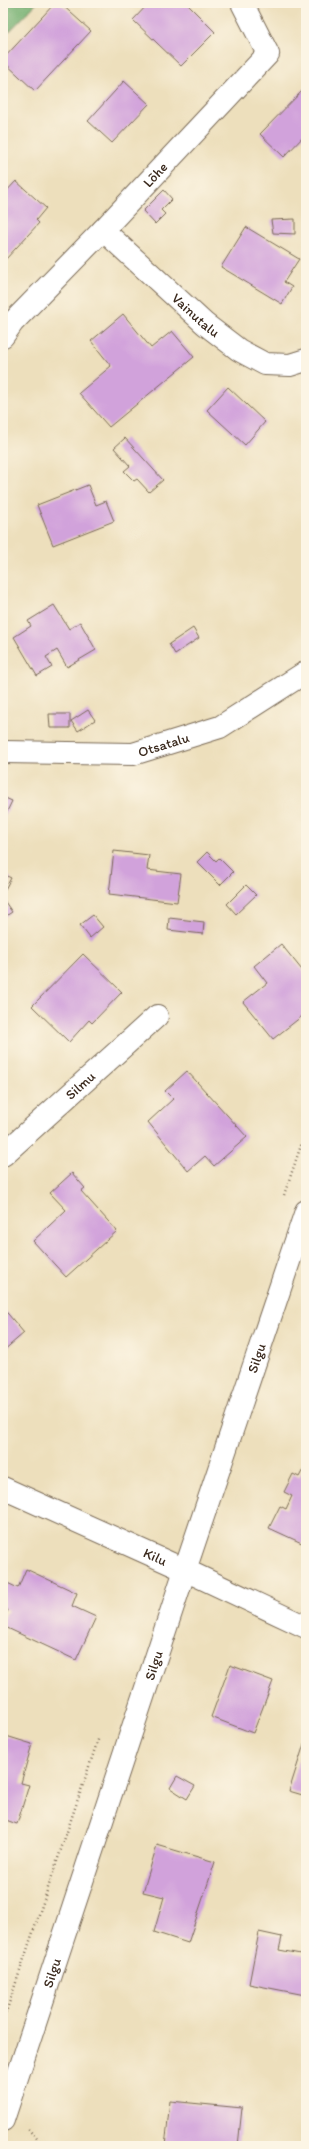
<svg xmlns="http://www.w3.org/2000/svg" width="309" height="2149" font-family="Itim,sans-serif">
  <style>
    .forest { fill: #74b071; stroke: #586d48 }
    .building { fill: #d1a2db }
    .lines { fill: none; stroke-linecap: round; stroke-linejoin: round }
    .minor-casing { stroke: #796955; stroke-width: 24 }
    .path { stroke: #796955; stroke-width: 2.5; stroke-dasharray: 1 3; stroke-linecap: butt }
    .minor { stroke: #fff; stroke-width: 22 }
    .labels { text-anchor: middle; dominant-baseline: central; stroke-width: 4; stroke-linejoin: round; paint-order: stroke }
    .street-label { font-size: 14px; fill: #3b2a1e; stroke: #fcf5e5 }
  </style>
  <rect width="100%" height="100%" fill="#fcf5e5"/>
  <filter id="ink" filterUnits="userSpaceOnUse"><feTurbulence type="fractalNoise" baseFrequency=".025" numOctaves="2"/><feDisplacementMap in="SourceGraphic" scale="8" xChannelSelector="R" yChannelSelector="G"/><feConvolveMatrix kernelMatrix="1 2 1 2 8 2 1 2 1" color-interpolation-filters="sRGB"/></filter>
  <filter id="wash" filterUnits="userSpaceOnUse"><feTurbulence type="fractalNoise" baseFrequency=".012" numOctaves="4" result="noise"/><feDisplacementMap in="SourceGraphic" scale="16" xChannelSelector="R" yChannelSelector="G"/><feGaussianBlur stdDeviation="0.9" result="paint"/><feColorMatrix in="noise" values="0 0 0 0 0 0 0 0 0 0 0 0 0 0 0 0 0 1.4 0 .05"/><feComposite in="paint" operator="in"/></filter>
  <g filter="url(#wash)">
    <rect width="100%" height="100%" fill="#eddfbc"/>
    <path class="forest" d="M 3,3 L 37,3 L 3,38 Z"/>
    <g id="blocks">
      <path class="building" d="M 55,3 L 60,3 L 91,31 L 35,91 L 3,61 L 3,59 Z
        M 149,3 L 186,3 L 215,32 L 181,66 L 133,20 Z
        M 124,81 L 149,104 L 112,143 L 88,121 Z
        M 306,87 L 306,134 L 284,157 L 260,134 Z
        M 16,181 L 46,208 L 36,220 L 39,223 L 5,260 L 3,258 L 3,201 L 6,198 L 3,195 Z
        M 164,190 L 172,199 L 161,210 L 165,214 L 155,224 L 143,211 Z
        M 295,219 L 295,234 L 273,233 L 271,220 Z
        M 246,227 L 299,259 L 284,282 L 292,287 L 282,304 L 221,267 Z
        M 123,314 L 151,348 L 172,331 L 194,357 L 109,427 L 79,393 L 111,366 L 91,341 Z
        M 228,387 L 265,422 L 245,445 L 207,410 Z
        M 125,438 L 163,480 L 149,492 L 137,479 L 134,481 L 124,471 L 130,466 L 114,448 Z
        M 88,485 L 96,505 L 106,501 L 114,521 L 53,545 L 37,505 Z
        M 54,605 L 69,629 L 80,622 L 96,650 L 67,667 L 57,650 L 46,657 L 52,667 L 37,676 L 14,637 L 31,626 L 28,621 Z
        M 193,628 L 199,638 L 175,654 L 169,644 Z
        M 88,710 L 95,720 L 78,731 L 71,721 Z
        M 49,714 L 70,714 L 70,728 L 50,728 Z
        M 3,797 L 12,801 L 3,820 Z
        M 114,851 L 149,855 L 147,870 L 181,874 L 177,902 L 109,894 Z
        M 207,852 L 216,861 L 219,858 L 233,872 L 220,885 L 197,862 Z
        M 3,874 L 11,878 L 3,893 Z
        M 246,885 L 256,895 L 236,914 L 227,904 Z
        M 3,899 L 12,912 L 3,918 Z
        M 93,915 L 103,927 L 90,938 L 80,925 Z
        M 169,918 L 204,922 L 203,934 L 168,930 Z
        M 281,944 L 306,975 L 306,1013 L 273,1039 L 243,1002 L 267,983 L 254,966 Z
        M 83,954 L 122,992 L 92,1023 L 89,1020 L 69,1042 L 32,1006 Z
        M 187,1071 L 247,1137 L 214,1166 L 205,1156 L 188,1171 L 148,1122 L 173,1099 L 165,1091 Z
        M 72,1173 L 85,1188 L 81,1191 L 117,1231 L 66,1277 L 33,1241 L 66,1210 L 50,1193 Z
        M 3,1308 L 24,1333 L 3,1351 Z
        M 306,1464 L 306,1545 L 269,1528 L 280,1506 L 286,1509 L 292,1496 L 284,1492 L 293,1474 L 299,1477 Z
        M 26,1569 L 77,1593 L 72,1606 L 96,1617 L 76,1660 L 3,1626 L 3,1620 L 8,1610 L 3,1608 L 3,1581 L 18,1588 Z
        M 230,1665 L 273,1681 L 253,1733 L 211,1717 Z
        M 3,1735 L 32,1744 L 21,1783 L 29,1785 L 17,1824 L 3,1819 Z
        M 305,1741 L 306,1741 L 306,1796 L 289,1791 Z
        M 177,1776 L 195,1786 L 187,1799 L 170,1788 Z
        M 157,1845 L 215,1862 L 188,1943 L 154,1932 L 164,1897 L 143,1892 Z
        M 259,1932 L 282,1937 L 279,1950 L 306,1955 L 305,1995 L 249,1984 Z
        M 170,2101 L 242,2108 L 238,2146 L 165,2146 Z"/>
    </g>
  </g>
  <g filter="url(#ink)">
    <use href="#blocks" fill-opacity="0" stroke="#796955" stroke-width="1"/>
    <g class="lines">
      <g class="minor-casing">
        <g id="minor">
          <path id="s1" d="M 103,230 L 205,324 L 239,350 L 265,364 L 290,365 L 306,360"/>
          <path id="s2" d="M 3,336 L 13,322 L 103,230 L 268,54 L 242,3"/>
          <path id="s3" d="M 3,752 L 133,754 L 220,727 L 306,672"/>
          <path id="s4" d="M 3,1155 L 157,1016"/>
          <path id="s5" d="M 3,1488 L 185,1570 L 306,1627"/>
          <path id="s6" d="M 3,2120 L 185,1570 L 306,1211"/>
        </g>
      </g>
      <path class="path" d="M 284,1195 L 306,1131
        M 3,2021 L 99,1737
        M 28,2129 L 44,2146"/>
      <use href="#minor" class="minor"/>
    </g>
  </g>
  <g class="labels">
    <g class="street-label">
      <text stroke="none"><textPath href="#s2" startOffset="222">Lõhe</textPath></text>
      <text stroke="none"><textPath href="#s1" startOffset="126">Vainutalu</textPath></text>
      <text stroke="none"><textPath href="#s3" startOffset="162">Otsatalu</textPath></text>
      <text stroke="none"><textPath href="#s4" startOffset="104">Silmu</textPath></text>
      <text stroke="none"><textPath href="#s6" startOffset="803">Silgu</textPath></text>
      <text stroke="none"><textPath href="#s5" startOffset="167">Kilu</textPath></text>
      <text stroke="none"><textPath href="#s6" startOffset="479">Silgu</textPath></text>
      <text stroke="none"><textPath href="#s6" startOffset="155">Silgu</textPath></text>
    </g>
  </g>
  <rect width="309" height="2149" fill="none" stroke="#fcf5e5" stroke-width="16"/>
</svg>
